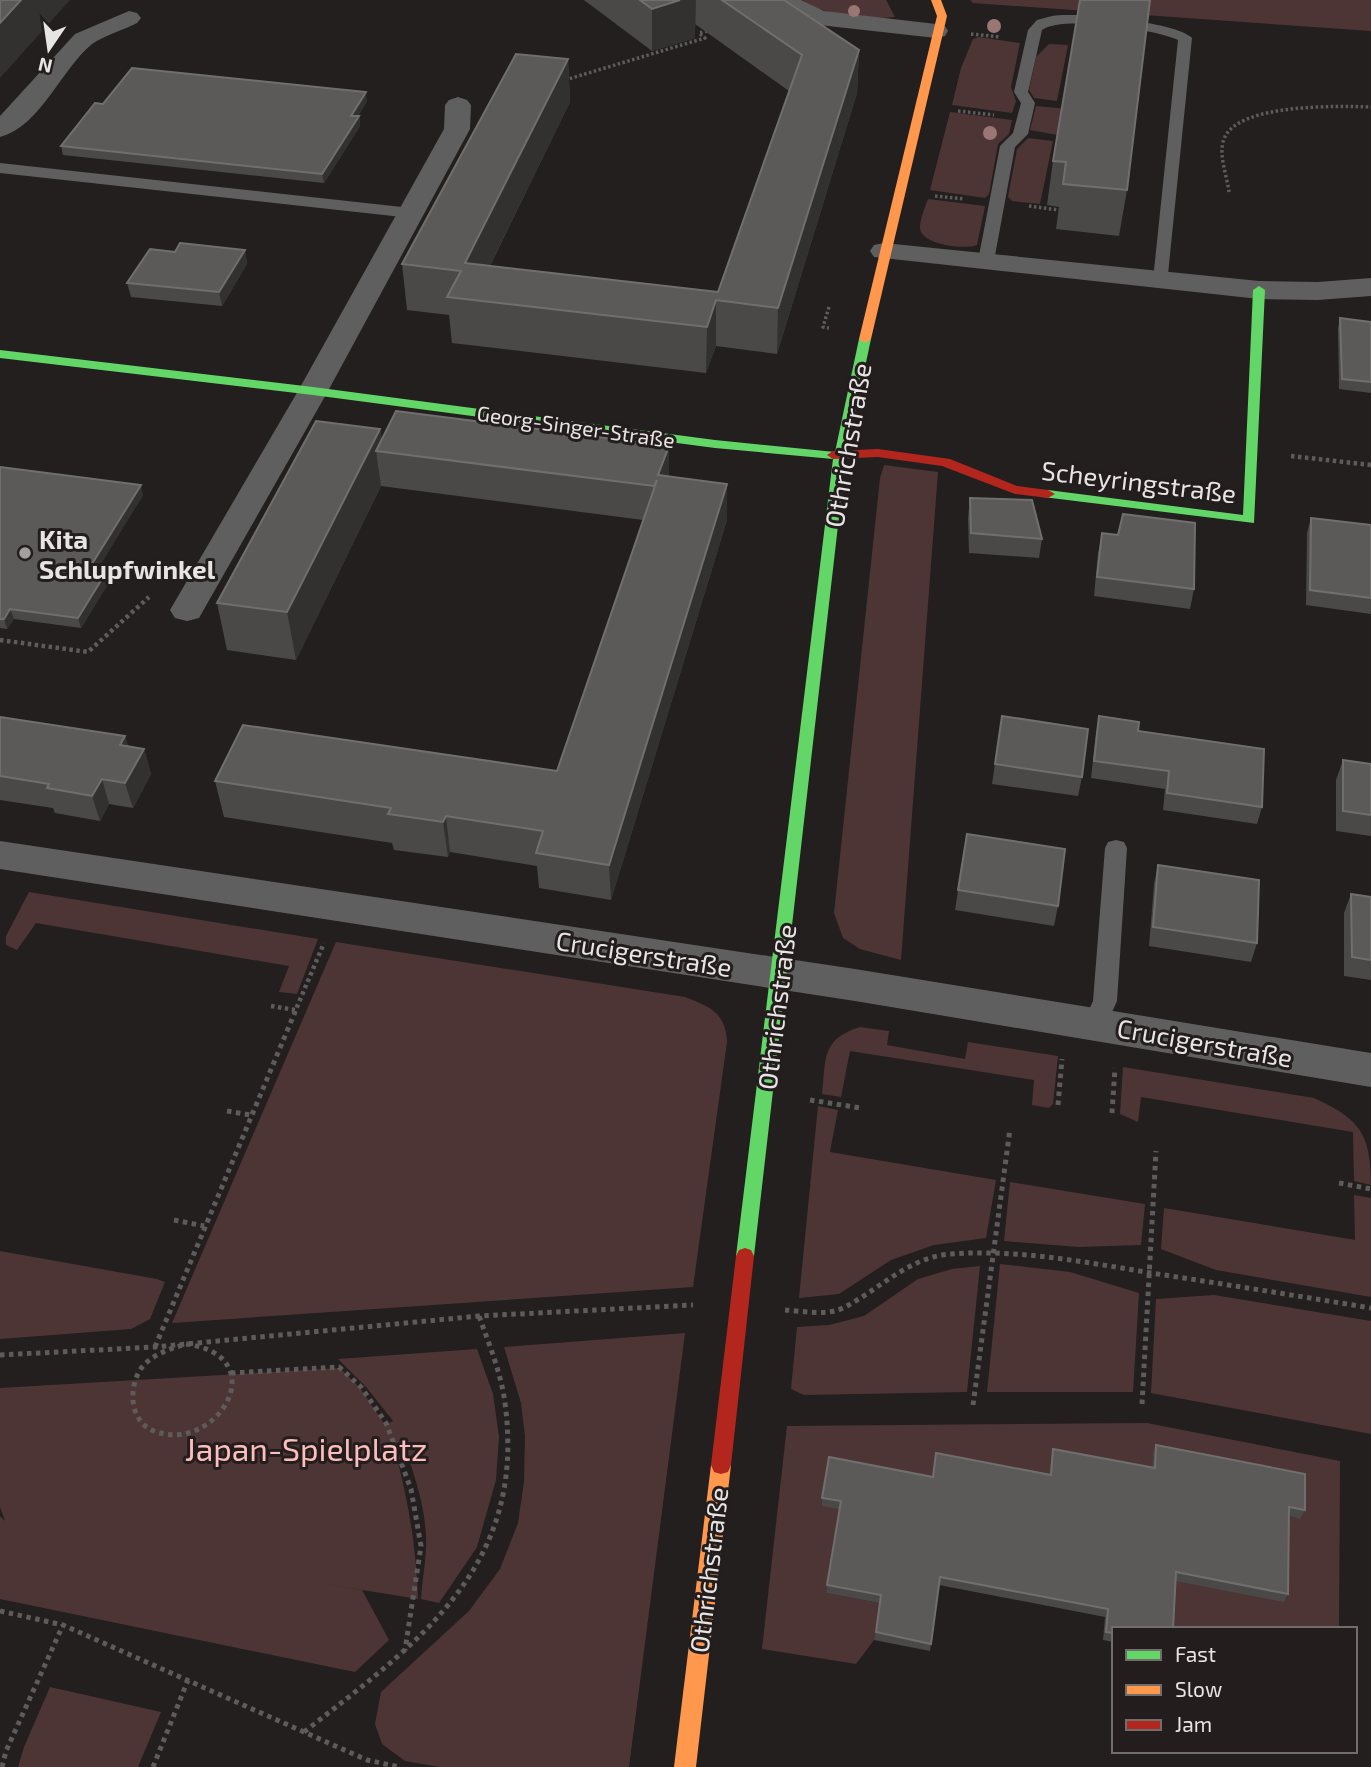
<svg xmlns="http://www.w3.org/2000/svg" width="1371" height="1767" font-family="'Exo 2',sans-serif">
  <style>
    .green { fill: #4e3535 }
    .lines { fill: none; stroke-linecap: round; stroke-linejoin: round }
    .path-far2 { stroke: #5e5b5b; stroke-width: 3.5; stroke-dasharray: 2.5 2.5; stroke-linecap: butt }
    .path-far1 { stroke: #5e5b5b; stroke-width: 4.5; stroke-dasharray: 3.5 3.5; stroke-linecap: butt }
    .path { stroke: #5e5b5b; stroke-width: 5; stroke-dasharray: 4.5 4.5; stroke-linecap: butt }
    .lane { fill: #605f5f; fill-rule: evenodd }
    .street { fill: #605f5f; fill-rule: evenodd }
    .fast { fill: #63d668; fill-rule: evenodd }
    .slow { fill: #ff974d; fill-rule: evenodd }
    .jam { fill: #b3261e; fill-rule: evenodd }
    .tree { fill: #9a7674 }
    .wall { fill: #4b4948 }
    .shaded-wall { fill: #333130 }
    .building { fill: #5c5959; stroke: #716f6e; stroke-width: 2 }
    .poi-dot { fill: #a29f9f; stroke: #231e1d; stroke-width: 2.5 }
    .labels { text-anchor: middle; dominant-baseline: central; stroke-width: 6; stroke-linejoin: round; paint-order: stroke }
    .far-street-label { font-size: 21px; fill: #e7e4e4; stroke: #231e1d }
    .street-label { font-size: 26px; fill: #e7e4e4; stroke: #231e1d }
    .poi-label { font-size: 26px; font-weight: bold; fill: #e7e4e4; stroke: #231e1d; text-anchor: start }
    .near-park-label { font-size: 32px; fill: #fcbdbb; stroke: #231e1d }
  </style>
  <rect width="100%" height="100%" fill="#221f1e"/>
  <path class="green" d="M 802,0 L 886,0 L 895,17 C 865,20 828,17 802,0 Z
    M 970,0 L 1371,0 L 1371,31 L 973,3 Z
    M 979,37 L 1020,43 L 1011,87 L 1016,101 L 1012,113 L 952,105 L 961,68 L 973,39 Z
    M 1049,44 L 1068,45 L 1057,101 L 1034,98 L 1029,90 L 1036,57 Z
    M 1036,106 L 1068,109 L 1063,136 L 1030,130 Z
    M 950,112 L 1012,120 L 1009,134 L 998,144 L 989,194 L 985,198 L 930,190 Z
    M 1028,138 L 1053,141 L 1040,204 L 1012,201 L 1008,197 L 1017,149 Z
    M 928,199 L 985,206 L 977,245 C 965,250 921,245 920,228 C 920,219 925,207 928,199 Z
    M 884,465 L 938,472 L 901,960 L 860,949 L 843,938 L 834,913 L 880,478 Z
    M 29,892 L 318,939 L 297,994 L 279,992 L 289,966 L 36,923 L 17,950 L 6,945 L 6,936 Z
    M 336,942 L 685,997 C 709,1006 726,1013 727,1042 L 693,1287 L 172,1323 Z
    M 860,1027 L 889,1031 L 887,1045 L 965,1059 L 968,1042 L 1058,1056 L 1053,1104 L 1049,1108 L 1032,1105 L 1034,1080 L 850,1051 L 841,1097 L 822,1094 C 826,1059 821,1039 860,1027 Z
    M 1123,1067 L 1314,1098 C 1360,1119 1371,1134 1371,1185 L 1354,1181 L 1353,1132 L 1141,1097 L 1138,1122 L 1120,1114 Z
    M 818,1106 L 838,1110 L 830,1152 L 996,1180 L 986,1238 L 934,1245 L 891,1260 L 839,1294 L 799,1298 Z
    M 1010,1182 L 1145,1204 L 1141,1245 L 1078,1247 L 1004,1241 Z
    M 1354,1195 L 1371,1198 L 1371,1297 L 1216,1270 L 1161,1249 L 1164,1208 L 1355,1240 Z
    M 0,1251 L 157,1279 L 165,1282 L 150,1319 L 131,1329 L 0,1339 Z
    M 1000,1264 L 1070,1272 L 1139,1293 L 1133,1392 L 987,1392 Z
    M 980,1266 L 967,1392 L 804,1395 L 791,1389 L 797,1327 L 829,1325 L 864,1316 L 918,1279 L 952,1269 Z
    M 1214,1295 L 1371,1321 L 1371,1434 L 1151,1393 L 1156,1299 Z
    M 685,1333 L 629,1767 L 440,1767 L 405,1761 L 382,1744 L 375,1724 L 381,1692 L 469,1611 L 500,1569 L 518,1523 L 524,1482 L 525,1436 L 521,1403 L 504,1347 Z
    M 477,1349 L 493,1394 L 499,1437 L 496,1480 L 477,1547 L 439,1603 L 421,1599 C 422,1583 425,1566 426,1550 C 428,1515 415,1475 403,1443 L 394,1447 C 408,1499 416,1544 418,1599 L 314,1582 L 362,1590 L 389,1640 L 355,1672 L 0,1599 L 0,1516 L 5,1521 L 0,1507 L 0,1388 L 340,1368 L 360,1388 L 385,1425 L 393,1421 L 367,1388 L 338,1359 Z
    M 1147,1423 L 1340,1461 L 1339,1629 L 1170,1629 L 1172,1580 L 1285,1516 L 1300,1518 L 1153,1454 L 1151,1493 L 1051,1458 L 1048,1484 L 935,1461 L 929,1502 L 840,1509 L 826,1593 L 879,1603 L 874,1640 L 856,1664 L 762,1649 L 787,1426 Z
    M 50,1687 L 161,1712 L 138,1767 L 18,1767 L 24,1747 Z"/>
  <g class="lines">
    <path class="path-far2" d="M 971,34 L 1000,37
      M 565,80 L 705,38 L 699,33 L 711,30
      M 958,111 L 994,115
      M 1229,192 C 1227,176 1218,154 1224,139 C 1237,103 1339,106 1371,107
      M 935,196 L 964,199
      M 1029,206 L 1059,210
      M 829,307 L 823,327 L 829,328"/>
    <path class="path-far1" d="M 1291,456 L 1371,465
      M 0,640 L 88,652 L 149,597
      M 271,1006 L 295,1010
      M 294,1014 L 324,943"/>
    <path class="path" d="M 810,1100 L 861,1108
      M 1058,1105 L 1062,1059
      M 227,1111 L 251,1115
      M 1112,1113 L 1115,1068
      M 1339,1183 L 1371,1189
      M 174,1220 L 204,1226
      M 785,1310 C 802,1311 827,1316 843,1308 C 879,1290 908,1257 951,1254 C 1018,1249 1085,1262 1151,1273 C 1224,1284 1298,1296 1371,1308
      M 186,1344 C 276,1356 217,1455 154,1431 C 128,1421 128,1384 143,1366 C 155,1353 170,1349 186,1344 Z
      M 155,1347 L 295,1012
      M 0,1355 L 155,1347 L 479,1316 L 693,1305
      M 231,1373 L 339,1367 L 361,1387 L 386,1423 L 411,1489 L 421,1546 L 405,1650
      M 1142,1404 L 1156,1151
      M 973,1405 L 1010,1129
      M 0,1611 L 63,1625 L 367,1760 L 399,1767
      M 304,1732 C 419,1642 527,1567 505,1403 C 501,1373 489,1344 479,1316
      M 2,1767 L 6,1751 L 63,1625
      M 153,1767 L 188,1680"/>
    <path class="lane" d="M 1052,16 C 1077,12 1176,22 1192,38 L 1167,284 L 1161,285 L 1153,280 L 1178,40 C 1155,29 1061,15 1042,30 L 1028,92 L 1035,103 L 1028,134 L 1015,147 L 994,261 L 986,266 L 978,261 L 1000,146 L 1013,133 L 1021,103 L 1014,92 L 1028,30 L 1037,20 Z
      M 0,163 L 411,208 L 419,213 L 411,218 L 0,173 Z
      M 1116,840 L 1124,842 L 1127,848 L 1117,1001 L 1104,1030 L 1095,1033 L 1086,1030 L 1083,1023 L 1093,1001 L 1105,848 L 1108,842 Z"/>
    <path class="street" d="M 771,0 L 801,0 L 824,11 L 936,24 L 945,26 L 948,31 L 945,36 L 936,38 L 819,25 L 775,5 Z
      M 129,11 L 137,13 L 141,18 L 137,23 C 124,30 105,35 92,44 C 62,68 40,127 0,137 L 0,116 L 75,34 Z
      M 458,97 L 467,100 L 471,105 L 470,129 L 328,391 L 199,618 L 187,621 L 175,618 L 170,610 L 298,391 L 444,129 L 445,105 L 449,100 Z
      M 884,243 L 1259,281 L 1318,282 L 1371,278 L 1371,296 L 1318,300 L 1259,299 L 874,257 L 870,251 L 874,245 Z
      M 0,841 L 855,969 L 1371,1053 L 1371,1087 L 855,1001 L 0,869 Z"/>
    <path class="fast" d="M 1259,286 L 1265,290 L 1254,523 L 1043,497 L 1043,491 L 1048,490 L 1243,515 L 1253,290 Z
      M 865,335 L 871,339 L 846,456 L 754,1256 L 751,1262 L 745,1264 L 739,1262 L 736,1256 L 833,459 L 715,448 L 313,395 L 0,358 L 0,350 L 313,387 L 715,440 L 835,452 L 859,339 Z"/>
    <path class="slow" d="M 931,0 L 941,0 L 947,16 L 871,339 L 865,343 L 859,339 L 937,16 Z
      M 721,1456 L 728,1458 L 731,1465 L 696,1767 L 674,1767 L 711,1465 L 714,1458 Z"/>
    <path class="jam" d="M 878,449 L 950,459 L 1017,486 L 1048,490 L 1055,494 L 1048,498 L 1015,494 L 942,466 L 878,457 L 833,459 L 827,455 L 833,451 Z
      M 745,1248 L 751,1250 L 754,1256 L 731,1465 L 728,1472 L 721,1474 L 714,1472 L 711,1465 L 736,1256 L 739,1250 Z"/>
  </g>
  <g class="tree">
    <circle cx="854" cy="11" r="6"/>
    <circle cx="994" cy="26" r="7"/>
    <circle cx="990" cy="133" r="7"/>
  </g>
  <path class="wall" d="M 584,0 L 784,0 L 859,50 L 857,93 L 777,354 L 716,346 L 706,373 L 452,343 L 449,315 L 407,310 L 402,264 L 568,59 L 570,102 L 490,266 L 718,292 L 789,91 L 695,24 L 695,38 L 652,51 Z
    M 1080,0 L 1127,190 L 1119,236 L 1056,229 L 1059,207 L 1047,205 L 1053,161 Z
    M 367,101 L 358,116 L 359,116 L 360,126 L 324,183 L 63,155 L 61,146 L 103,104 Z
    M 245,250 L 247,264 L 222,306 L 131,297 L 127,283 L 175,252 Z
    M 1340,318 L 1371,322 L 1371,393 L 1339,389 L 1338,328 Z
    M 380,429 L 382,440 L 669,446 L 669,477 L 727,484 L 727,520 L 611,900 L 539,888 L 537,866 L 450,852 L 448,857 L 394,850 L 392,843 L 224,817 L 215,781 L 557,771 L 643,520 L 381,486 L 296,660 L 227,650 L 217,603 Z
    M 0,467 L 143,495 L 95,573 L 105,574 L 108,584 L 81,628 L 14,619 L 7,629 L 0,628 Z
    M 970,498 L 1042,539 L 1039,558 L 969,553 L 968,518 Z
    M 1311,518 L 1371,525 L 1371,614 L 1306,605 L 1307,533 Z
    M 1102,533 L 1194,589 L 1190,609 L 1094,596 L 1098,553 Z
    M 1002,716 L 1082,777 L 1078,796 L 992,784 Z
    M 1099,716 L 1138,731 L 1262,807 L 1257,824 L 1163,810 L 1165,789 L 1091,778 L 1096,733 Z
    M 0,717 L 125,736 L 128,746 L 144,749 L 151,774 L 133,808 L 109,804 L 100,821 L 55,813 L 53,808 L 0,800 Z
    M 1343,760 L 1371,764 L 1371,836 L 1336,831 L 1336,780 Z
    M 967,834 L 1058,906 L 1054,926 L 955,910 Z
    M 1158,865 L 1257,943 L 1251,962 L 1149,946 L 1154,884 Z
    M 1351,894 L 1371,897 L 1371,980 L 1344,976 L 1344,913 Z
    M 1156,1445 L 1305,1510 L 1300,1519 L 1289,1516 L 1288,1594 L 1284,1602 L 1176,1581 L 1114,1629 L 1114,1642 L 1103,1640 L 1105,1617 L 939,1585 L 930,1651 L 874,1640 L 879,1603 L 826,1593 L 839,1509 L 822,1506 L 822,1498 L 933,1477 L 936,1453 L 1049,1474 L 1051,1458 L 1053,1449 L 1152,1468 L 1153,1453 Z"/>
  <path class="shaded-wall" d="M 21,0 L 70,0 L 0,78 L 0,23 Z
    M 680,0 L 696,0 L 695,38 L 652,51 L 652,9 Z
    M 859,50 L 857,93 L 777,354 L 778,308 Z
    M 568,59 L 570,102 L 473,300 L 465,263 Z
    M 366,92 L 367,101 L 352,125 L 351,116 Z
    M 359,116 L 360,126 L 324,183 L 322,174 Z
    M 245,250 L 247,264 L 222,306 L 219,292 Z
    M 716,300 L 716,346 L 706,373 L 707,327 Z
    M 380,429 L 383,451 L 376,451 L 381,486 L 296,660 L 287,612 Z
    M 669,446 L 669,481 L 658,475 Z
    M 727,484 L 727,520 L 611,900 L 609,865 Z
    M 141,485 L 143,495 L 90,582 L 87,572 Z
    M 105,574 L 108,584 L 81,628 L 78,618 Z
    M 10,609 L 14,619 L 7,629 L 4,619 Z
    M 125,736 L 132,761 L 120,745 Z
    M 144,749 L 151,774 L 133,808 L 125,783 Z
    M 102,779 L 109,804 L 100,821 L 92,796 Z
    M 446,816 L 450,852 L 448,857 L 443,822 Z"/>
  <path class="building" d="M 0,0 L 21,0 L 0,23 Z
    M 640,0 L 680,0 L 652,9 Z
    M 722,0 L 784,0 L 859,50 L 778,308 L 716,300 L 707,327 L 447,297 L 461,271 L 402,264 L 516,54 L 568,59 L 465,263 L 718,292 L 802,55 Z
    M 1080,0 L 1150,0 L 1127,190 L 1063,184 L 1066,162 L 1053,161 Z
    M 132,68 L 366,92 L 351,116 L 359,116 L 322,174 L 61,146 L 95,103 L 103,104 Z
    M 180,243 L 245,250 L 219,292 L 127,283 L 150,249 L 175,252 Z
    M 1340,318 L 1371,322 L 1371,382 L 1342,379 Z
    M 396,411 L 669,446 L 658,475 L 727,484 L 609,865 L 536,853 L 543,831 L 446,816 L 443,822 L 388,814 L 391,808 L 215,781 L 243,725 L 557,771 L 657,480 L 654,486 L 376,451 Z
    M 316,421 L 380,429 L 287,612 L 217,603 Z
    M 0,467 L 141,485 L 87,572 L 105,574 L 78,618 L 10,609 L 4,619 L 0,619 Z
    M 970,498 L 1032,500 L 1042,539 L 971,533 Z
    M 1123,514 L 1195,523 L 1194,589 L 1097,577 L 1102,533 L 1118,535 Z
    M 1311,518 L 1371,525 L 1371,598 L 1310,590 Z
    M 1002,716 L 1088,729 L 1082,777 L 995,764 Z
    M 1099,716 L 1139,722 L 1138,731 L 1264,749 L 1262,807 L 1167,793 L 1169,771 L 1094,761 Z
    M 0,717 L 125,736 L 120,745 L 144,749 L 125,783 L 102,779 L 92,796 L 47,788 L 49,784 L 0,776 Z
    M 1343,760 L 1371,764 L 1371,815 L 1343,811 Z
    M 967,834 L 1065,849 L 1058,906 L 958,890 Z
    M 1158,865 L 1259,880 L 1257,943 L 1153,927 Z
    M 1351,894 L 1371,897 L 1371,960 L 1352,957 Z
    M 1156,1445 L 1305,1474 L 1305,1510 L 1289,1507 L 1288,1594 L 1176,1572 L 1173,1629 L 1114,1629 L 1114,1633 L 1106,1632 L 1108,1609 L 940,1577 L 931,1644 L 876,1632 L 881,1595 L 827,1585 L 841,1501 L 822,1498 L 829,1457 L 933,1477 L 936,1453 L 1051,1475 L 1053,1449 L 1155,1468 Z"/>
  <circle class="poi-dot" cx="25" cy="553" r="7"/>
  <g class="labels">
    <g class="far-street-label">
      <text transform="translate(576 426) rotate(8)">Georg-Singer-Straße</text>
    </g>
    <g class="street-label">
      <text transform="translate(847 445) rotate(-80)">Othrichstraße</text>
      <text transform="translate(1139 481) rotate(7)">Scheyringstraße</text>
      <text transform="translate(644 953) rotate(9)">Crucigerstraße</text>
      <text transform="translate(776 1007) rotate(-83)">Othrichstraße</text>
      <text transform="translate(1205 1042) rotate(10)">Crucigerstraße</text>
      <text transform="translate(708 1570) rotate(-83)">Othrichstraße</text>
    </g>
    <g class="poi-label">
      <text x="39" y="538">Kita<tspan x="39" dy="30">Schlupfwinkel</tspan></text>
    </g>
    <g class="near-park-label">
      <text x="306" y="1448">Japan-Spielplatz</text>
    </g>
  </g>
  <rect x="1112" y="1627" width="245" height="126" fill="#231e1d" stroke="#716d6d" stroke-width="2"/>
  <rect x="1126" y="1650" width="35" height="10" fill="#63d668" stroke="#716d6d" stroke-width="2"/>
  <text x="1175" y="1662" font-size="21" fill="#e7e4e4">Fast</text>
  <rect x="1126" y="1685" width="35" height="10" fill="#ff974d" stroke="#716d6d" stroke-width="2"/>
  <text x="1175" y="1697" font-size="21" fill="#e7e4e4">Slow</text>
  <rect x="1126" y="1720" width="35" height="10" fill="#b3261e" stroke="#716d6d" stroke-width="2"/>
  <text x="1175" y="1732" font-size="21" fill="#e7e4e4">Jam</text>
  <g transform="translate(49 49) rotate(193)" stroke="#231e1d" stroke-width="5" paint-order="stroke">
  <path d="M0-5L12 26L0 18L-12 26Z" fill="#e7e4e4"/>
  <text y="-10" font-size="19" font-weight="bold" text-anchor="middle" fill="#e7e4e4">N</text>
  </g>
</svg>
